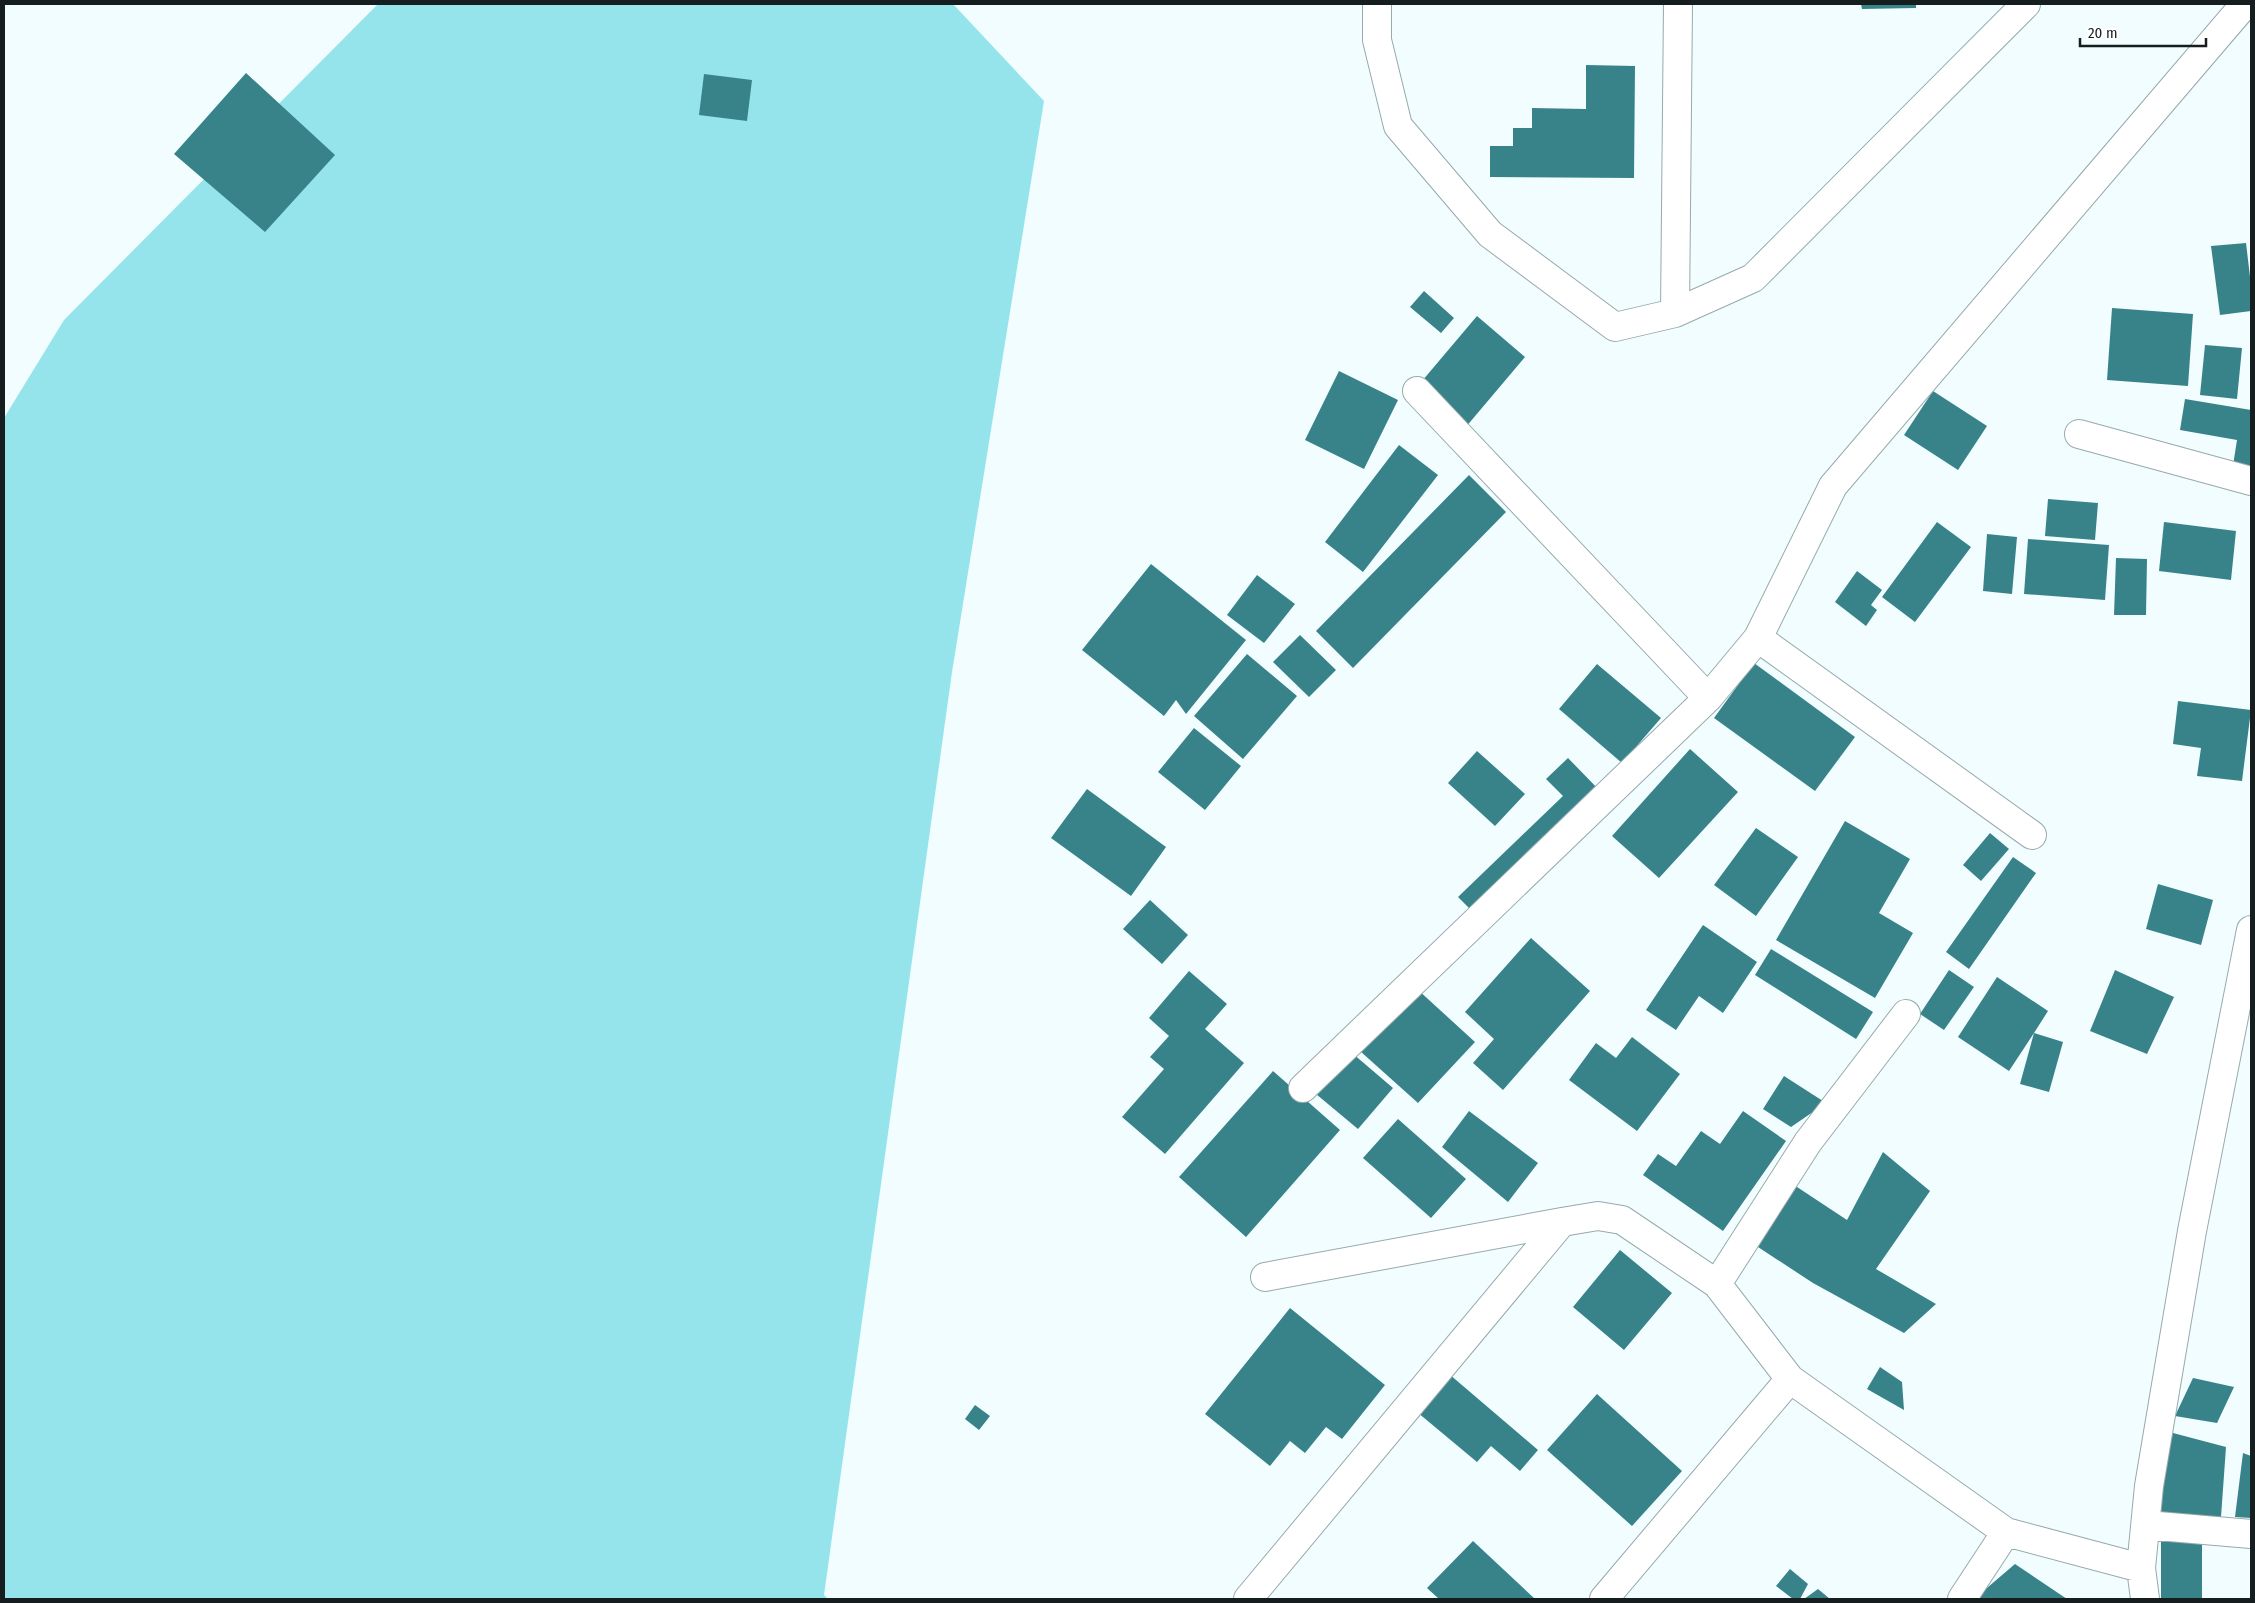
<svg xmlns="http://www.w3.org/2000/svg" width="2255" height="1603" font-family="'Fira Sans Condensed',sans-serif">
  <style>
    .green { fill: #95e4ec }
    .building { fill: #38838a }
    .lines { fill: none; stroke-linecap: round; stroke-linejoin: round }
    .street-casing { stroke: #97aaac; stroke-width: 30 }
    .street { stroke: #fff; stroke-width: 28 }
  </style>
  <rect width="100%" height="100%" fill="#f1fdfe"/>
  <path class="green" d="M 378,4 L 953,4 L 1044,101 L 952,672 L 824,1595 L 828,1599 L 4,1599 L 4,418 L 64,320 Z"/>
  <path class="building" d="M 1861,4 L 1916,4 L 1916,8 L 1862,9 Z
    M 1586,65 L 1635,66 L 1634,178 L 1490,177 L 1490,146 L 1513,146 L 1513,128 L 1532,128 L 1532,108 L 1586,109 Z
    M 246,73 L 335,155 L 265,232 L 174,154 Z
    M 704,74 L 752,80 L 747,121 L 699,115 Z
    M 2246,243 L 2251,285 L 2251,311 L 2220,315 L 2211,246 Z
    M 1424,291 L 1454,318 L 1441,333 L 1410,307 Z
    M 2112,308 L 2193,314 L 2188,386 L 2107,380 Z
    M 1477,316 L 1525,357 L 1465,428 L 1417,387 Z
    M 2205,345 L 2242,348 L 2237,399 L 2200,395 Z
    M 1339,371 L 1398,400 L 1364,469 L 1305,440 Z
    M 1933,391 L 1987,426 L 1958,470 L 1904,435 Z
    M 2185,399 L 2251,410 L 2251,475 L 2232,472 L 2237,440 L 2180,430 Z
    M 1399,445 L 1438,475 L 1363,572 L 1325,542 Z
    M 1469,475 L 1506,512 L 1353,668 L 1316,631 Z
    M 2048,499 L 2098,503 L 2095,540 L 2045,536 Z
    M 1937,522 L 1971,547 L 1915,622 L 1882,597 Z
    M 2164,522 L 2236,531 L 2231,580 L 2159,571 Z
    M 1987,534 L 2017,537 L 2012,594 L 1983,591 Z
    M 2028,539 L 2109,545 L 2105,600 L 2024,594 Z
    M 2116,558 L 2147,559 L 2146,615 L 2114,615 Z
    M 1151,564 L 1246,640 L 1186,714 L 1176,700 L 1164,716 L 1082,650 Z
    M 1857,571 L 1882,590 L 1871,605 L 1877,610 L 1866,626 L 1835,602 Z
    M 1257,575 L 1295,604 L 1264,643 L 1227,615 Z
    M 1300,635 L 1336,670 L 1309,697 L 1273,662 Z
    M 1247,654 L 1297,696 L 1243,759 L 1194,716 Z
    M 1754,663 L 1855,737 L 1815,791 L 1714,718 Z
    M 1597,664 L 1661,718 L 1622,763 L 1559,709 Z
    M 2178,701 L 2251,710 L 2242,781 L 2197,776 L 2201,748 L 2173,744 Z
    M 1194,728 L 1241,766 L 1205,810 L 1158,772 Z
    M 1690,749 L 1738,792 L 1659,878 L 1612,836 Z
    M 1477,751 L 1525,794 L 1495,826 L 1448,783 Z
    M 1568,758 L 1603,794 L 1477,916 L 1458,897 L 1563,796 L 1546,779 Z
    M 1087,789 L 1166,847 L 1131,896 L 1051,838 Z
    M 1845,821 L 1910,859 L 1879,913 L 1913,933 L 1875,998 L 1776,940 Z
    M 1756,828 L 1798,857 L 1756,916 L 1714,885 Z
    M 1990,833 L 2009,849 L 1981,881 L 1963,865 Z
    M 2013,857 L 2036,873 L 1969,969 L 1946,952 Z
    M 2158,884 L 2213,900 L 2201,945 L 2146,929 Z
    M 1150,900 L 1188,935 L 1162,964 L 1123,929 Z
    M 1703,925 L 1757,962 L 1723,1013 L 1699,996 L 1676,1030 L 1646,1010 Z
    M 1531,938 L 1590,991 L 1503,1090 L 1473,1063 L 1494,1039 L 1465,1012 Z
    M 1771,949 L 1873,1012 L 1856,1039 L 1755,975 Z
    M 1949,970 L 1974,987 L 1944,1030 L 1920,1014 Z
    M 2115,970 L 2174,997 L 2147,1054 L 2090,1031 Z
    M 1189,971 L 1227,1004 L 1205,1029 L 1244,1063 L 1165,1154 L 1122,1117 L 1164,1069 L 1150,1057 L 1169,1036 L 1149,1018 Z
    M 1997,977 L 2048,1011 L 2034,1033 L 2063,1042 L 2049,1092 L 2020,1084 L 2034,1033 L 2009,1071 L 1958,1037 Z
    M 1417,989 L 1475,1042 L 1418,1103 L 1360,1051 Z
    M 1632,1037 L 1680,1074 L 1637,1131 L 1569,1080 L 1596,1043 L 1616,1058 Z
    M 1352,1053 L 1393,1088 L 1358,1129 L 1316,1094 Z
    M 1273,1071 L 1340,1130 L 1246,1237 L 1179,1177 Z
    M 1784,1076 L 1826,1103 L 1791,1127 L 1763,1109 Z
    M 1469,1111 L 1538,1163 L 1508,1202 L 1442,1147 Z
    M 1743,1111 L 1786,1141 L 1723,1231 L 1643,1175 L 1658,1154 L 1676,1166 L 1701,1131 L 1720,1144 Z
    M 1398,1119 L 1466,1179 L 1431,1218 L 1363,1158 Z
    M 1883,1152 L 1930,1191 L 1876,1269 L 1936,1304 L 1904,1333 L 1813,1283 L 1755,1245 L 1794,1185 L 1847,1220 Z
    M 1620,1250 L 1672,1293 L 1624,1350 L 1573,1307 Z
    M 1290,1308 L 1385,1385 L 1342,1439 L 1326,1427 L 1305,1453 L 1290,1441 L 1270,1466 L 1205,1414 Z
    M 1880,1367 L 1902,1382 L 1904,1410 L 1867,1389 Z
    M 1449,1374 L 1538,1450 L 1520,1471 L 1491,1446 L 1477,1462 L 1417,1412 Z
    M 2193,1378 L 2234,1387 L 2217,1423 L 2175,1416 Z
    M 1597,1394 L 1682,1471 L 1632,1526 L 1547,1450 Z
    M 975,1405 L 990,1416 L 979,1430 L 965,1419 Z
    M 2173,1433 L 2226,1447 L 2221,1517 L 2151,1514 Z
    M 2243,1453 L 2251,1456 L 2251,1518 L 2235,1517 Z
    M 2161,1533 L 2202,1533 L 2202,1599 L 2161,1599 Z
    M 1473,1541 L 1535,1599 L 1439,1599 L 1427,1588 Z
    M 2015,1564 L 2067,1599 L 1974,1599 Z
    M 1790,1569 L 1808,1584 L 1800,1599 L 1793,1599 L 1776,1586 Z
    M 1818,1589 L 1830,1599 L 1804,1599 Z"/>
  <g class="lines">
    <g class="street-casing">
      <path id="street" d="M 1377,4 L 1377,40 L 1398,126 L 1490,234 L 1615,327 L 1675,313 L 1753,278 L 2026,4
        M 1675,313 L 1678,4
        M 1417,391 L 1708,698
        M 2079,434 L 2251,481
        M 1758,638 L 2032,835
        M 1303,1088 L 1708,698 L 1758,638 L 1833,486 L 2245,4
        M 1265,1277 L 1562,1222 L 1598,1216 L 1622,1220 L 1717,1284 L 1790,1379 L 2006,1532 L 2141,1568
        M 1717,1284 L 1808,1142 L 1906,1014
        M 2146,1525 L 2251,1534
        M 1248,1599 L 1562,1222
        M 1604,1599 L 1790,1379
        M 1962,1599 L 2006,1532
        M 2145,1599 L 2141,1568 L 2149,1486 L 2192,1231 L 2251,930"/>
    </g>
    <use href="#street" class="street"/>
  </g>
  <rect width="2255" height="1603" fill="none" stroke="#161d1e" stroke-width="10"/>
  <path d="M2080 38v8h126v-8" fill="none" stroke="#161d1e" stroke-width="2.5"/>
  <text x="2088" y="38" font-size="15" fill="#161d1e" stroke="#ffffff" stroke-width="4" paint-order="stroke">20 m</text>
</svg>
